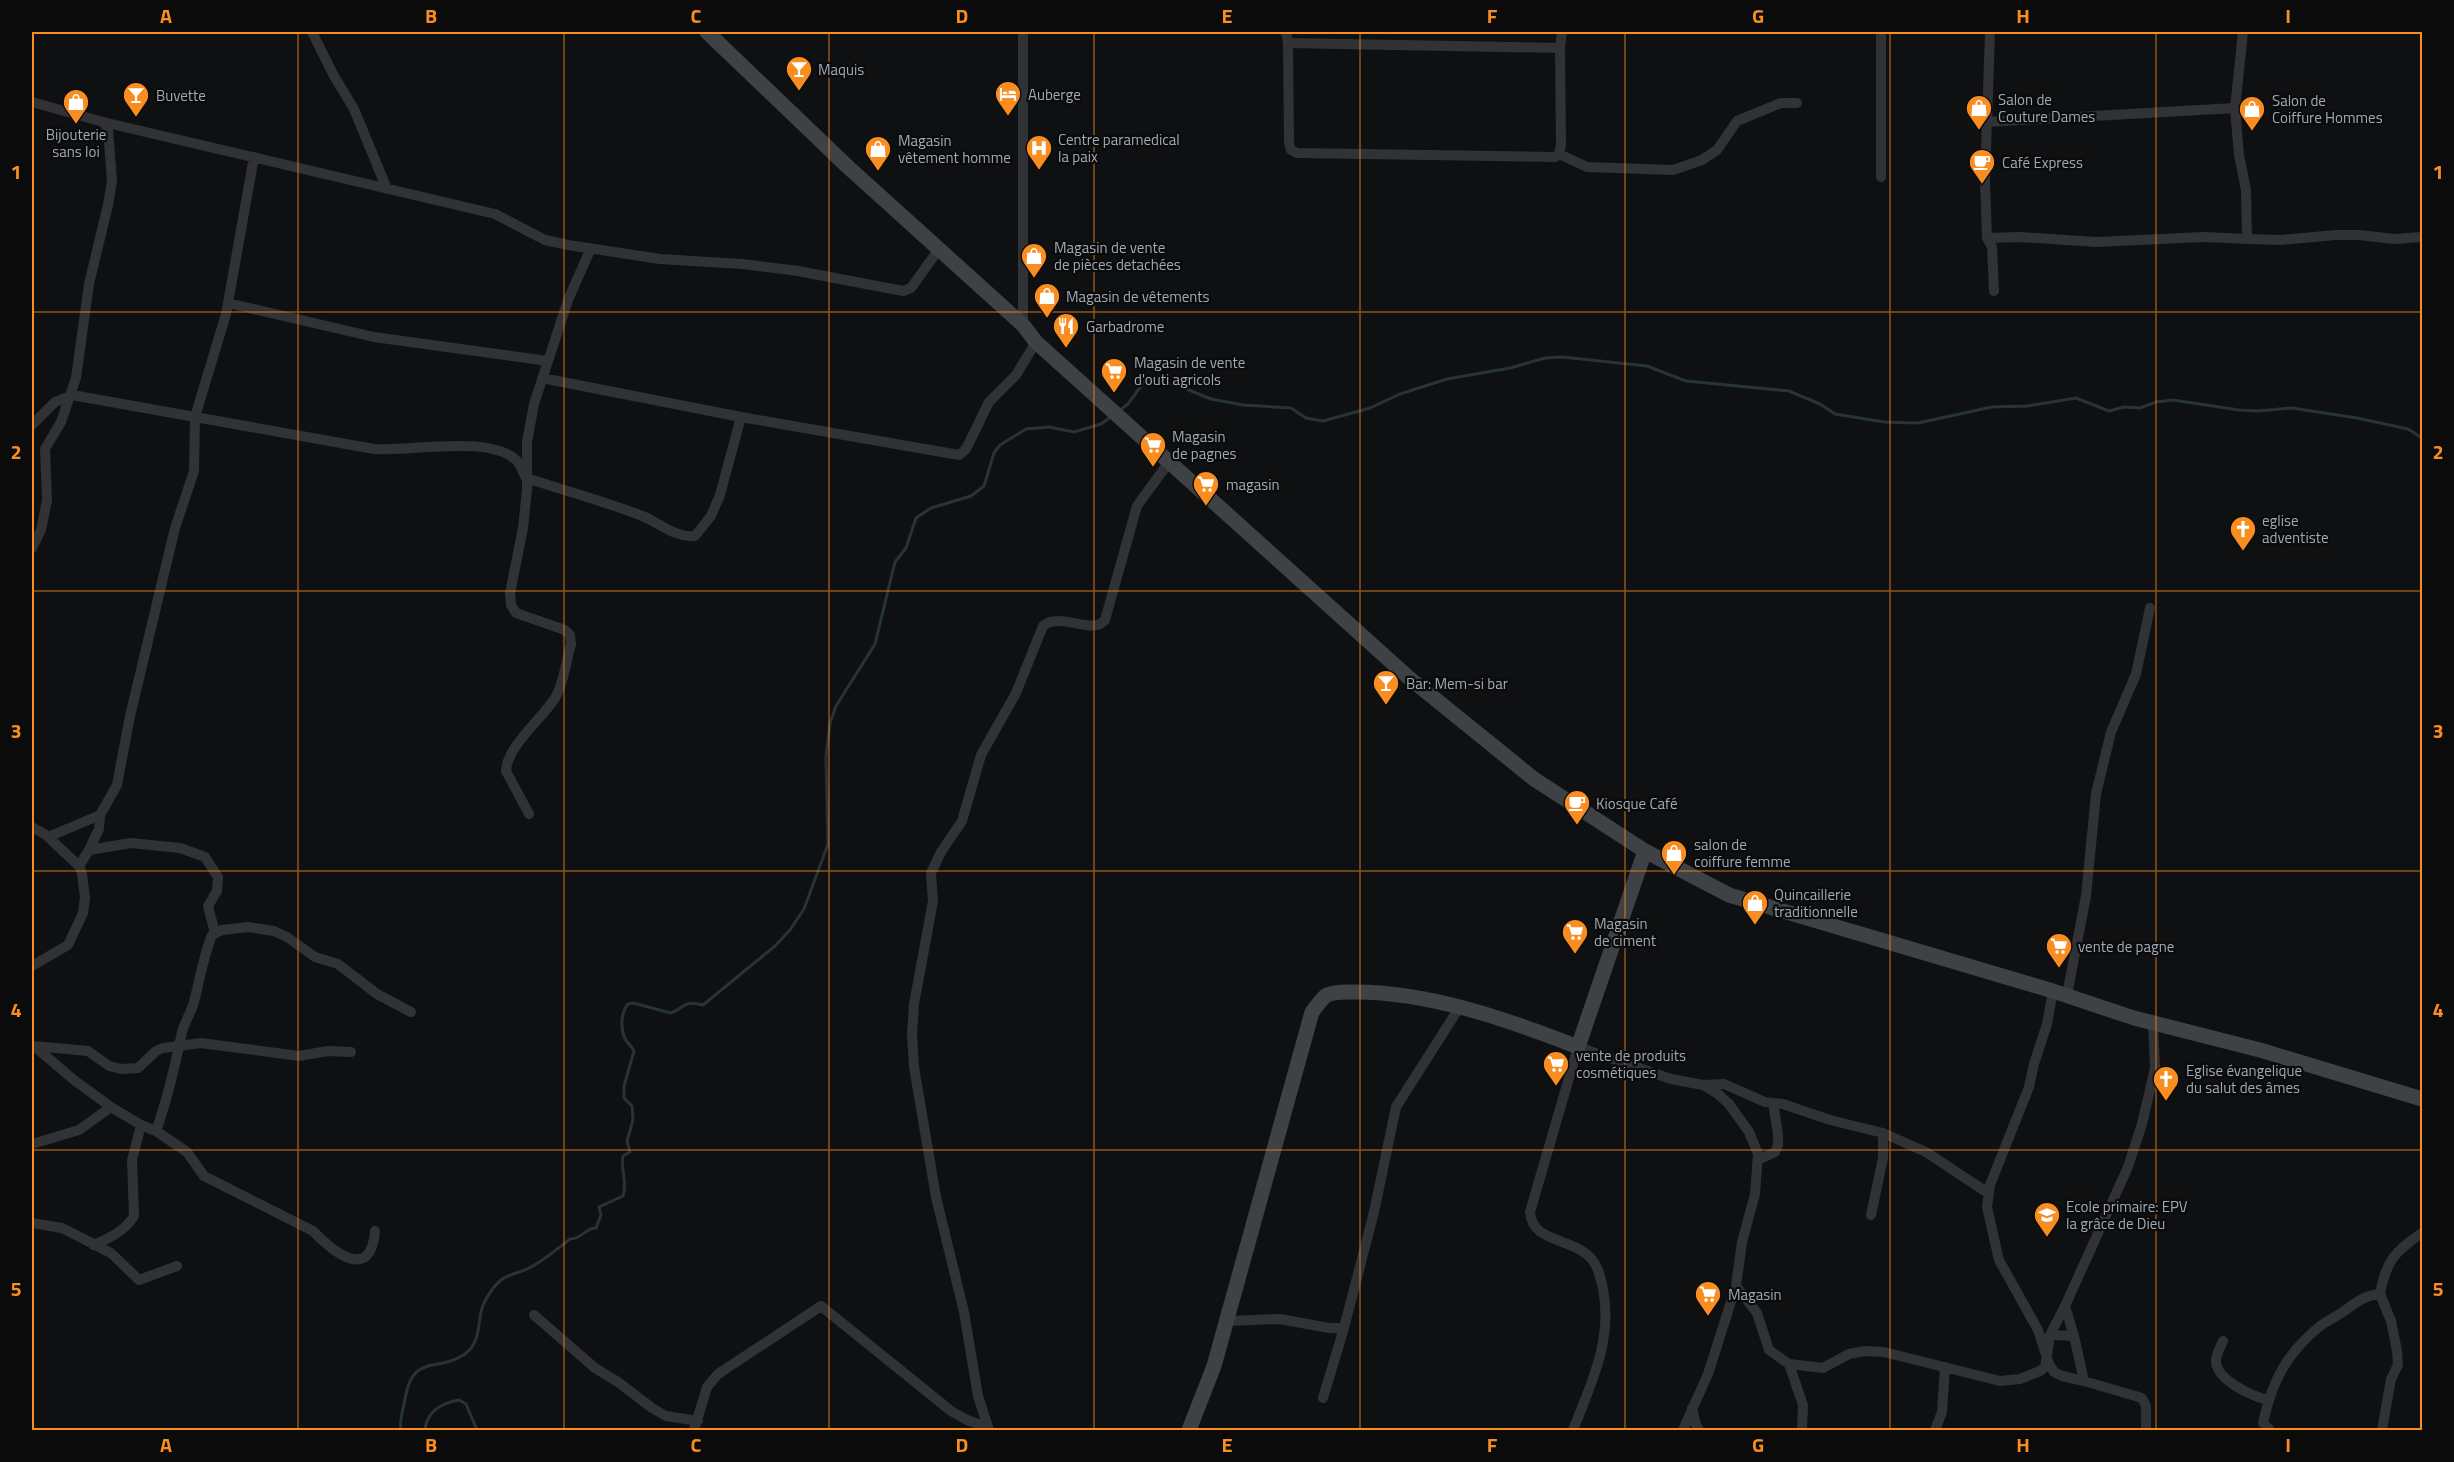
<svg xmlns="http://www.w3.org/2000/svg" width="2454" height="1462" font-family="'Titillium Web',sans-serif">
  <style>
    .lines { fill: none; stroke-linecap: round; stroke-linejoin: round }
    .stream { stroke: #283337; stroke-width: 3 }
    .street { stroke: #303236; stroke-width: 10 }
    .secondary { stroke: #3e4246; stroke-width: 15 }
    .grid { fill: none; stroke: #f98d1f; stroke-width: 1.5; stroke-opacity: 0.55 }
    .labels { text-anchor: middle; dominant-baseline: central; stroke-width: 4.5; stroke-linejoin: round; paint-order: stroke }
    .poi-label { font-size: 15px; fill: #a0a9b3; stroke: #0b0b0c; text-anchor: start }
    .neatline { fill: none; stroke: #f98d1f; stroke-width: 2 }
    .grid-label { font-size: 20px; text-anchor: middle; font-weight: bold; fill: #f98d1f }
  </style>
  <rect width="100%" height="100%" fill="#0f1011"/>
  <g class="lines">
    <path class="stream" d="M 1120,410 L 1128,404 L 1146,379 L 1179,386 L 1211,399 L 1243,405 L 1291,408 L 1306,418 L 1323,421 L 1370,408 L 1400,394 L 1447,379 L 1510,368 L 1545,358 L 1562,357 L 1647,366 L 1686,381 L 1789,391 L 1820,404 L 1835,414 L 1884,422 L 1918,423 L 1992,407 L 2027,406 L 2076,398 L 2109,411 L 2124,407 L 2140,408 L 2156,402 L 2173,400 L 2239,410 L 2258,411 L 2292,408 L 2357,418 L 2408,429 L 2422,438
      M 401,1430 C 399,1422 403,1409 405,1399 C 413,1352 438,1373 465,1354 C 479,1344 478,1327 481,1312 C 483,1302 492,1288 500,1281 C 507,1274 520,1273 529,1268 C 544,1261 557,1249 570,1239 C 582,1239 585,1228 596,1228 L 601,1215 L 599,1207 L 623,1196 C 628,1181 620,1170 623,1156 L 630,1152 L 627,1141 L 633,1120 L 632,1106 L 624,1098 L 624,1086 L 634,1051 C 632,1046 628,1044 625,1039 C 620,1028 621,1013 628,1004 L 633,1003 L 671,1013 C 686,1007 683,1000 703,1005 L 775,946 L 790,930 L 804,909 L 828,844 L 826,757 L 830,723 L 836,706 L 875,644 L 895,562 L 906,548 L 916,518 L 931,508 L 971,496 L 984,486 L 994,453 L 1000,445 L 1026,429 L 1049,427 L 1074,432 L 1101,424 L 1112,416
      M 425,1430 C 427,1411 441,1403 459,1400 L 466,1404 L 477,1430"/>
    <path class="street" d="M 312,32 L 334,76 L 354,109 L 387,189
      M 1286,32 L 1288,43 L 1560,48 L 1562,32
      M 1990,32 L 1985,180 L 1987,238 L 1992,247 L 1994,291
      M 1288,43 L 1289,143 L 1291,150 L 1297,153 L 1555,157 L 1559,154 L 1587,167 L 1673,170 L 1702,160 L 1717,150 L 1737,121 L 1781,103 L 1797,103
      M 32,102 L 103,122 L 495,214 L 545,240 L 568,245 L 660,259 L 742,264 L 798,271 L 903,291 L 911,288 L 939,249
      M 1986,122 L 2235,108
      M 1559,154 L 1561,145 L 1560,48
      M 1881,177 L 1881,32
      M 1987,238 L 2019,237 L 2096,242 L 2204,237 L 2247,239 L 2246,190 L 2239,155 L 2235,108 L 2243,32
      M 2247,239 L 2280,240 L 2336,235 L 2359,235 L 2394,239 L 2422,237
      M 228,303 L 374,337 L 548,361
      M 1023,325 L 1023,32
      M 542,378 L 741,417 L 959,455 L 966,449 L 989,402 L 1016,375 L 1036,342
      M 32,425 L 55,402 L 72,395 L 374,449 C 409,452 491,434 517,461 C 521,465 523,473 526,478 C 564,490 603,501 640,515 C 659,522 674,538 695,536 L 711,516 L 720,495 L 741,417
      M 32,548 L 41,530 L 47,500 L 45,449 L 61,422 L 76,378 L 89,284 L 108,205 L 112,181 L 108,129 L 103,122
      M 529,814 L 506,771 C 507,746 542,719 555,698 C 564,683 566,661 571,644 L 570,635 L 565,630 L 516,613 L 511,605 L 510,593 L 523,528 L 527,489 L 527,442 L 534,404 L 568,300 L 591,248
      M 32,827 L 46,835 L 79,866 L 82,873 L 85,898 L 83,913 L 68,945 L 32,966
      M 48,837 L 100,815
      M 89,850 L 99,829 L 100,815 L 117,785 L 130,716 L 175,528 L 194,471 L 195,417 L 226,314 L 254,157
      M 79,866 L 89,850 L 131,843 L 180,848 L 205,857 L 218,877 L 217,891 L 208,906 L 215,933
      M 2053,991 L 2047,1024 L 2034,1064 L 2029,1087 L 1990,1185 L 1987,1207 L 1999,1260 L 2038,1330 L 2049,1364 L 2054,1372 L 2062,1376 L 2084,1381
      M 2067,995 L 2086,896 L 2096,794 L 2111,732 L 2136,674 L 2150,608
      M 34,1046 L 88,1051 L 109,1066 L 121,1069 L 138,1068 L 156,1051 L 163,1048 L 201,1043 L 299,1056 L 328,1051 L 351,1052
      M 1703,1085 L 1724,1084 L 1765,1102 L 1783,1104 L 1830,1120 L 1883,1133 L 1926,1152 L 1988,1193
      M 111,1107 L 141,1125 L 156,1131 C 168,1098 175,1066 182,1032 C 185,1022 191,1012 194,1002 C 200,979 203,957 212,935 L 222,930 L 248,927 L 274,931 L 287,937 L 315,957 L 338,964 L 377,994 L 411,1012
      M 156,1131 L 187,1152 L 204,1176 L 313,1231 C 334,1253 371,1282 375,1231
      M 32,1144 L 79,1130 L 111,1107 L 74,1080 L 34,1046
      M 1758,1160 L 1775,1152 L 1778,1145 L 1778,1134 L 1773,1103
      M 1871,1215 L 1883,1158 L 1883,1133
      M 32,1223 L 62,1228 L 111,1253 L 139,1280 L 177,1266
      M 93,1245 C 108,1239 125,1231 134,1216 L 132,1160 L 141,1125
      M 1736,1286 L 1757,1313 L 1769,1350 L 1789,1364 L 1823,1368 L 1849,1354 L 1865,1351 L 1884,1352 L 2000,1381 L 2020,1379 L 2040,1371 L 2045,1367 L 2050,1335 L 2065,1306
      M 2380,1294 L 2391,1321 L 2397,1351 L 2398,1365 L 2391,1379 L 2382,1430
      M 534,1315 L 595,1368 L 618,1382 L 652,1408 L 666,1416 L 698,1421
      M 1227,1321 L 1280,1319 L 1329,1328 L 1344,1328
      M 2050,1335 L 2074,1336
      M 2223,1341 C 2220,1347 2217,1353 2216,1360 C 2215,1380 2252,1396 2268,1400
      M 1789,1364 L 1803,1405 L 1802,1430
      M 1323,1398 L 1344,1328 L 1374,1212 L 1396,1107 L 1459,1008
      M 1692,1408 L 1696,1425 L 1699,1430
      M 694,1430 L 707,1387 L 718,1374 L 821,1306 L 951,1411 L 967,1420 L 987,1427
      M 989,1430 L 978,1396 L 964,1312 L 936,1197 L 914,1067 L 912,1034 L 914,1004 L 933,901 L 931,873 L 941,852 L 962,821 L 981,755 L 1016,693 L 1043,626 C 1060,611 1093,636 1105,620 L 1137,506 L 1169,462
      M 1573,1430 C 1591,1384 1613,1340 1603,1289 C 1600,1275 1597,1261 1585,1253 C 1566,1238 1532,1241 1530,1212 L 1578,1047 L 1671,1079 L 1703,1085 L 1718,1094 L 1729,1104 L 1749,1132 L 1758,1154 L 1755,1194 L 1742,1242 L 1736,1286 L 1708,1374 L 1683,1430
      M 1935,1430 L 1942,1412 L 1945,1367
      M 2146,1430 L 2146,1406 L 2142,1398 L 2084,1381 L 2074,1336 L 2065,1306 L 2128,1167 L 2142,1124 L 2155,1068 L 2153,1023
      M 2270,1430 L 2263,1423 C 2272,1381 2286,1354 2320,1326 C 2329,1320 2339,1315 2347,1309 C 2358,1301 2366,1295 2380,1294 C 2386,1261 2395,1251 2422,1233"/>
    <path class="secondary" d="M 707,32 L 848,167 L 1023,325 L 1036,342 L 1408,677 L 1534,779 L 1645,851 L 1729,895 L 2053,991 L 2134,1018 L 2260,1050 L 2422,1099
      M 1189,1430 L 1214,1366 L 1312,1012 C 1316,1007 1322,998 1327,995 C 1335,991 1347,992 1355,992 C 1430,992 1509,1020 1578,1047 L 1645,851"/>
  </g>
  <path class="grid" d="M 298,32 L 298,1430M 564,32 L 564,1430M 829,32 L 829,1430M 1094,32 L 1094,1430M 1360,32 L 1360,1430M 1625,32 L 1625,1430M 1890,32 L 1890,1430M 2156,32 L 2156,1430M 32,312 L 2422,312M 32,591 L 2422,591M 32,871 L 2422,871M 32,1150 L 2422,1150"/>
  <defs>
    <g id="bar-pin" transform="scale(1.35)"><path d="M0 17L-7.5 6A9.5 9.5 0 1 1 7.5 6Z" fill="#f98d1f" stroke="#0b0b0c"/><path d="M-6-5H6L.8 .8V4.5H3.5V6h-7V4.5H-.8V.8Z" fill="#fff"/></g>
    <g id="hotel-pin" transform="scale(1.35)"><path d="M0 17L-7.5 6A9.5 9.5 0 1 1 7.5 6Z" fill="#f98d1f" stroke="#0b0b0c"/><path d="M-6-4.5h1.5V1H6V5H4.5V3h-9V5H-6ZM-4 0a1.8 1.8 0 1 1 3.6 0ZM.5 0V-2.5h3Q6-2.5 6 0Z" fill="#fff"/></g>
    <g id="shop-pin" transform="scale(1.35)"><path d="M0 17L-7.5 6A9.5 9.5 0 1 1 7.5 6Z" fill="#f98d1f" stroke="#0b0b0c"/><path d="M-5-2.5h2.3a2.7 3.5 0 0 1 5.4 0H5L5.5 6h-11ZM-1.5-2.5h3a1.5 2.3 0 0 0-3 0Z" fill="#fff"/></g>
    <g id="hospital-pin" transform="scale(1.35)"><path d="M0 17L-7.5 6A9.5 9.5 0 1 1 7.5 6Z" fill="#f98d1f" stroke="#0b0b0c"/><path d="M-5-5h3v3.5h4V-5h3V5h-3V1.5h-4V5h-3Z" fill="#fff"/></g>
    <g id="cafe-pin" transform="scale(1.35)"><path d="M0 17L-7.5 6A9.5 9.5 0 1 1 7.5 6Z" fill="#f98d1f" stroke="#0b0b0c"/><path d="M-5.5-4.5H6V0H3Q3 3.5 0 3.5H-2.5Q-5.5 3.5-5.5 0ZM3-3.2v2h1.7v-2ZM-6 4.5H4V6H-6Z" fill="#fff"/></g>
    <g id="restaurant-pin" transform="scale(1.35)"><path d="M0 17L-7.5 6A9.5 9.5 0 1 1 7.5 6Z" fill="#f98d1f" stroke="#0b0b0c"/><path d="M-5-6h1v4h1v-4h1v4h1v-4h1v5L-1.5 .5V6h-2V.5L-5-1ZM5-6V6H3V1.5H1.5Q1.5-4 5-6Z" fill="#fff"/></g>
    <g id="supermarket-pin" transform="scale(1.35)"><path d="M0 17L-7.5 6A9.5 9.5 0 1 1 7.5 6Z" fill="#f98d1f" stroke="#0b0b0c"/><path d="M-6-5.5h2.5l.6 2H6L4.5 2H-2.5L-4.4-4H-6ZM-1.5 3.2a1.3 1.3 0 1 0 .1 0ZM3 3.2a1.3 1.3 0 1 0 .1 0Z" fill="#fff"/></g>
    <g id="church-pin" transform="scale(1.35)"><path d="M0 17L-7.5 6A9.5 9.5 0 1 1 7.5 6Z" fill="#f98d1f" stroke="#0b0b0c"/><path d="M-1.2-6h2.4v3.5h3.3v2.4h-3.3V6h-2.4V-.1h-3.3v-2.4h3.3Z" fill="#fff"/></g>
    <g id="school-pin" transform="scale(1.35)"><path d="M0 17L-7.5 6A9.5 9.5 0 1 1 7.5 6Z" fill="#f98d1f" stroke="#0b0b0c"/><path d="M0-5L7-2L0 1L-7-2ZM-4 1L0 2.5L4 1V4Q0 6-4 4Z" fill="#fff"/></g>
  </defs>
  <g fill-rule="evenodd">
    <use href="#bar-pin" x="799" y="69"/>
    <use href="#hotel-pin" x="1008" y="94"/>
    <use href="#bar-pin" x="136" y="95"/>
    <use href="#shop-pin" x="76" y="102"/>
    <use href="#shop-pin" x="1979" y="108"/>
    <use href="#shop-pin" x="2252" y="109"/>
    <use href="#hospital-pin" x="1039" y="148"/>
    <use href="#shop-pin" x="878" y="149"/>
    <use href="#cafe-pin" x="1982" y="162"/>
    <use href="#shop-pin" x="1034" y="256"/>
    <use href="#shop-pin" x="1047" y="296"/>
    <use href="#restaurant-pin" x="1066" y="326"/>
    <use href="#supermarket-pin" x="1114" y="371"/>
    <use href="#supermarket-pin" x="1153" y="445"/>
    <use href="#supermarket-pin" x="1206" y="484"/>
    <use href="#church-pin" x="2243" y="529"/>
    <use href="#bar-pin" x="1386" y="683"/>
    <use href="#cafe-pin" x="1577" y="803"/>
    <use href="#shop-pin" x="1674" y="853"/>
    <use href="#shop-pin" x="1755" y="903"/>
    <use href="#supermarket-pin" x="1575" y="932"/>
    <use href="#supermarket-pin" x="2059" y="946"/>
    <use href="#supermarket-pin" x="1556" y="1064"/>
    <use href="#church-pin" x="2166" y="1079"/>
    <use href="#school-pin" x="2047" y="1215"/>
    <use href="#supermarket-pin" x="1708" y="1294"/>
  </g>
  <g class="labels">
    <g class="poi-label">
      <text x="818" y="69">Maquis</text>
      <text x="1028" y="94">Auberge</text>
      <text x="156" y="95">Buvette</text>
      <text x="1998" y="99">Salon de<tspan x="1998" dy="17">Couture Dames</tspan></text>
      <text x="2272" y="100">Salon de<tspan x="2272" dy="17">Coiffure Hommes</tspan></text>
      <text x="76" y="134" text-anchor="middle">Bijouterie<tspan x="76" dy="17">sans loi</tspan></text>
      <text x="1058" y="139">Centre paramedical<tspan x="1058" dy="17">la paix</tspan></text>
      <text x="898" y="140">Magasin<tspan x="898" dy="17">vêtement homme</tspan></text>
      <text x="2002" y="162">Café Express</text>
      <text x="1054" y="247">Magasin de vente<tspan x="1054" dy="17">de pièces detachées</tspan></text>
      <text x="1066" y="296">Magasin de vêtements</text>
      <text x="1086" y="326">Garbadrome</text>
      <text x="1134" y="362">Magasin de vente<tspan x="1134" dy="17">d'outi agricols</tspan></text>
      <text x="1172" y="436">Magasin<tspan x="1172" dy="17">de pagnes</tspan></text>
      <text x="1226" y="484">magasin</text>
      <text x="2262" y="520">eglise<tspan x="2262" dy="17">adventiste</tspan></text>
      <text x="1406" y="683">Bar: Mem-si bar</text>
      <text x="1596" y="803">Kiosque Café</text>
      <text x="1694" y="844">salon de<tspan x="1694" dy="17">coiffure femme</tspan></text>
      <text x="1774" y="894">Quincaillerie<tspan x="1774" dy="17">traditionnelle</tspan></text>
      <text x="1594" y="923">Magasin<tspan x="1594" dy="17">de ciment</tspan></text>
      <text x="2078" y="946">vente de pagne</text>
      <text x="1576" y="1055">vente de produits<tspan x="1576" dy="17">cosmétiques</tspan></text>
      <text x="2186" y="1070">Eglise évangelique<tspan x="2186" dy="17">du salut des âmes</tspan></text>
      <text x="2066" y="1206">Ecole primaire: EPV<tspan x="2066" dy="17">la grâce de Dieu</tspan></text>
      <text x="1728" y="1294">Magasin</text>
    </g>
  </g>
  <rect width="2454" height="1462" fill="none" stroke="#0b0b0c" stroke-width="66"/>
  <rect x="33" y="33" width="2388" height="1396" class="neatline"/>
  <g class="grid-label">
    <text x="166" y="23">A</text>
    <text x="431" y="23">B</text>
    <text x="696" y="23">C</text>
    <text x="962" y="23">D</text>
    <text x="1227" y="23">E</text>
    <text x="1492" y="23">F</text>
    <text x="1758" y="23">G</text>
    <text x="2023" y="23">H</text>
    <text x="2288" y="23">I</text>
    <text x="16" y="179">1</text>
    <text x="2438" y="179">1</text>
    <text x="16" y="459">2</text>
    <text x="2438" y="459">2</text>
    <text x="16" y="738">3</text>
    <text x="2438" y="738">3</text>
    <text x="16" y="1017">4</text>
    <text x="2438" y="1017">4</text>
    <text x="16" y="1296">5</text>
    <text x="2438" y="1296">5</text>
    <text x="166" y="1452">A</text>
    <text x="431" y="1452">B</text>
    <text x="696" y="1452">C</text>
    <text x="962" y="1452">D</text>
    <text x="1227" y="1452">E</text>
    <text x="1492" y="1452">F</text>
    <text x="1758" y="1452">G</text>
    <text x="2023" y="1452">H</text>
    <text x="2288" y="1452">I</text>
  </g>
</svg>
